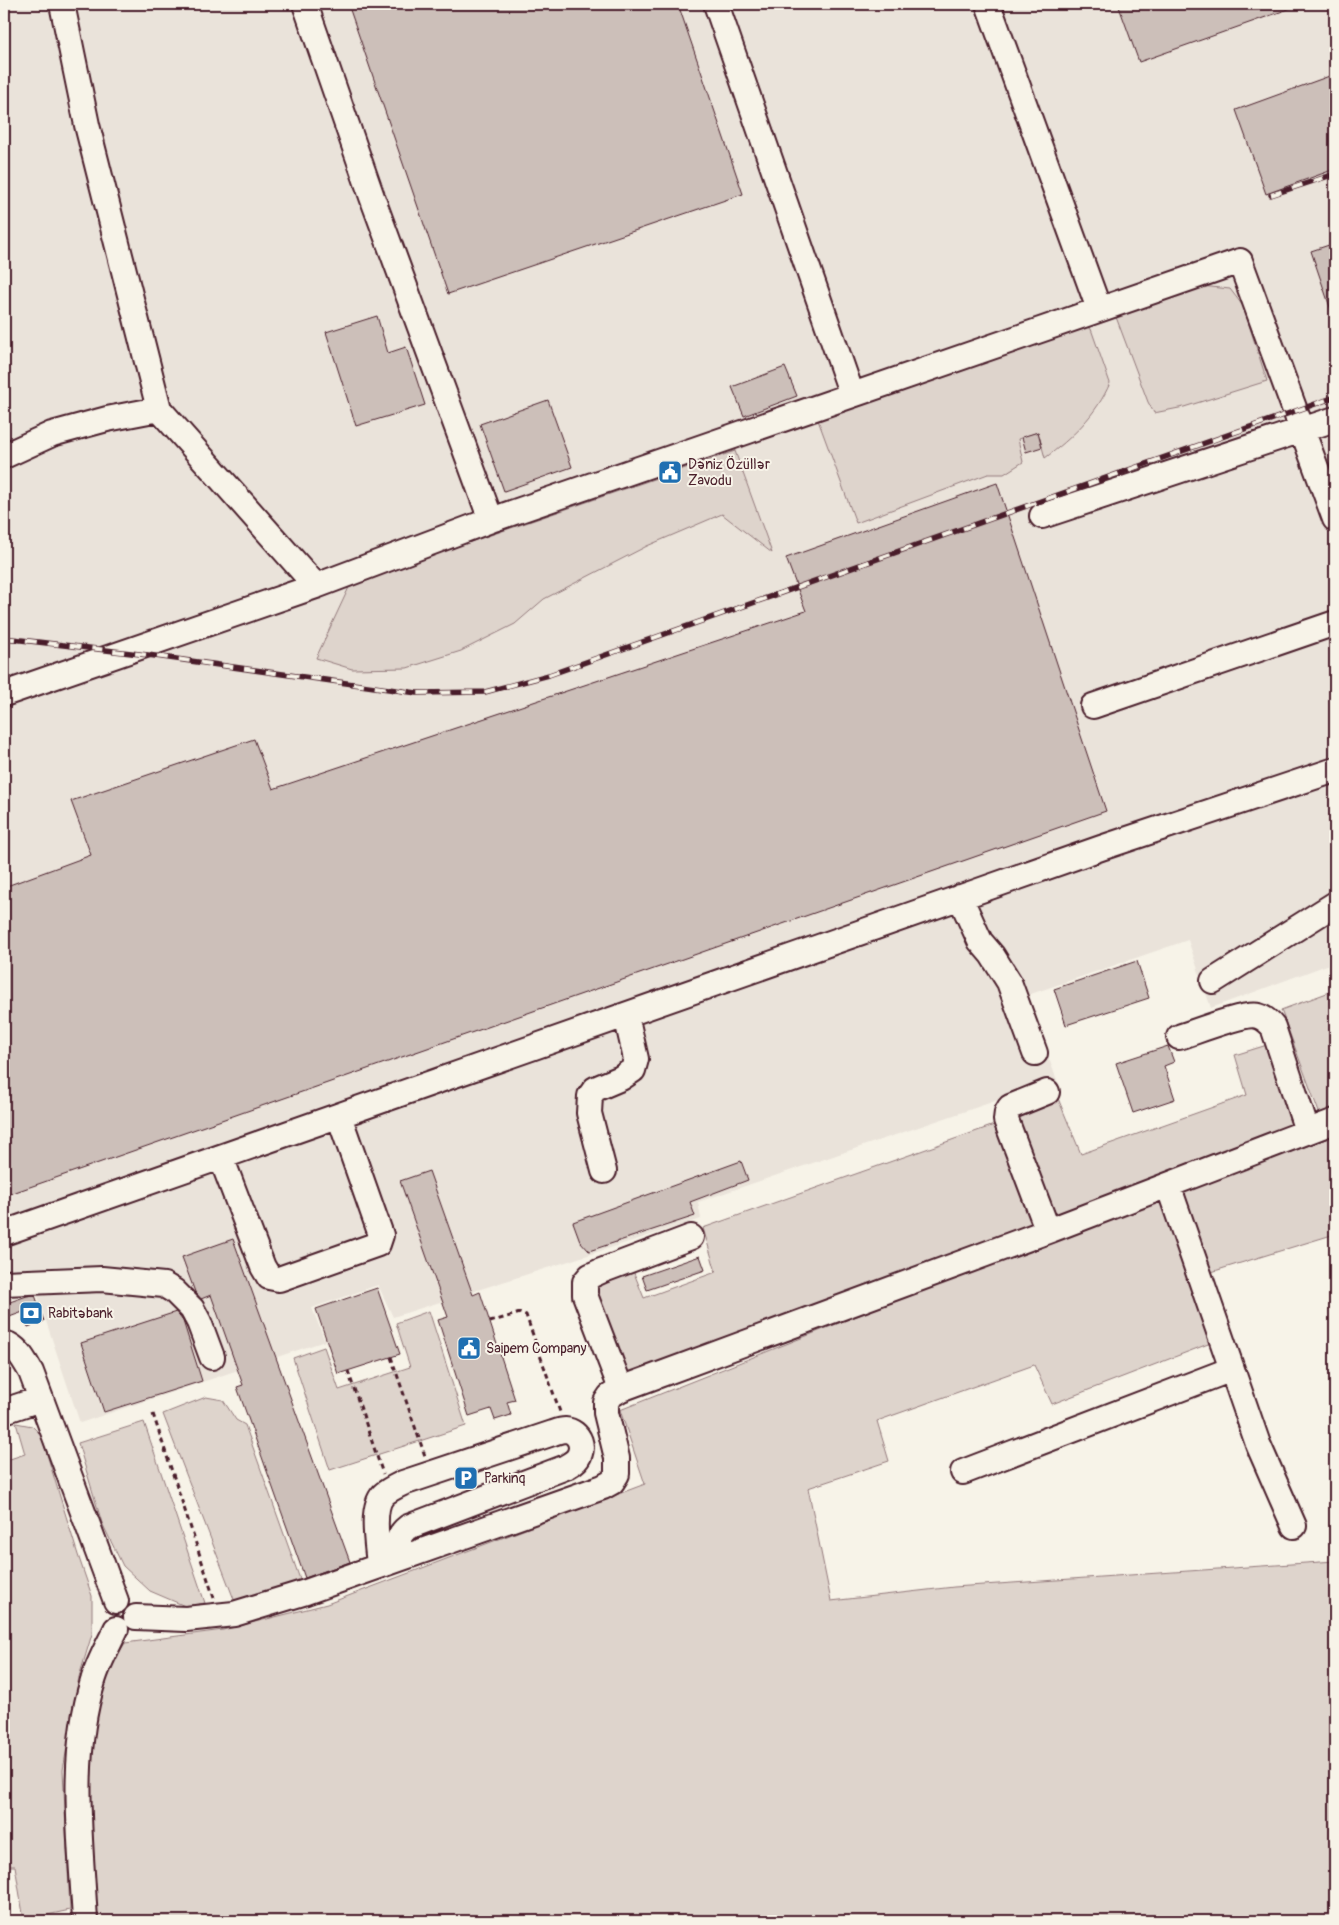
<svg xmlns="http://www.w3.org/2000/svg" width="1339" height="1925" font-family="Pangolin,sans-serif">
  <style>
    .built { fill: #eae3da }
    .green { fill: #ded4cc; stroke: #947a7c }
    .building { fill: #ccbfb9; stroke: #4a1f2b }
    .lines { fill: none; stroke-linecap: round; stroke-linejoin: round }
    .minor-casing { stroke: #4a1f2b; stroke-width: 28 }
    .path { stroke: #4a1f2b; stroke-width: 3; stroke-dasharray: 5 4; stroke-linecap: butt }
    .minor { stroke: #f7f3e8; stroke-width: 24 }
    .rail-casing { stroke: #4a1f2b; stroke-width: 5.5 }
    .rail { stroke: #f7f3e8; stroke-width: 4; stroke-dasharray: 11; stroke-linecap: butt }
    .labels { text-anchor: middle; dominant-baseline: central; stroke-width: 4; stroke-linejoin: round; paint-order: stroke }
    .poi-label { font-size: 14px; fill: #4a1f2b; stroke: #f7f3e8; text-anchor: start }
  </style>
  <rect width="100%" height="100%" fill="#f7f3e8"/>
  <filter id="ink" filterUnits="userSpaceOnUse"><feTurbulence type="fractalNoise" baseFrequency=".02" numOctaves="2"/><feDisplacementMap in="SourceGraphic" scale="10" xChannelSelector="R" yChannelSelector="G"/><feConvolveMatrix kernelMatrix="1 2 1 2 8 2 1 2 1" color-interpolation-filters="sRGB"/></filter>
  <g filter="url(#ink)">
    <path class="built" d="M 4,4 L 1335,4 L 1335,962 L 1211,1008 L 1188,940 L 1025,996 L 1057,1080 L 698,1202 L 701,1219 L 393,1317 L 378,1285 L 312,1308 L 325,1341 L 80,1423 L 36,1291 L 4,1302 Z"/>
    <path class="green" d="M 1201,286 L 1230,289 L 1243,306 L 1267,381 L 1184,407 L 1154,413 L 1148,402 L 1116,317 Z
      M 1085,326 L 1091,329 L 1110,383 C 1097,414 1071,439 1045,458 L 1038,432 L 1018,439 L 1023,462 L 1004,474 L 988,474 L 856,523 L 818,420 Z
      M 735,451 L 772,553 L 722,514 L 647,546 L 544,599 L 515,624 L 461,651 L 407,668 L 352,669 L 316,658 L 351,583 Z
      M 1335,990 L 1335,1109 L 1320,1115 L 1281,1010 Z
      M 1267,1045 L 1294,1125 L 1053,1218 L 1011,1114 L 1057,1096 L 1081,1154 L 1247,1095 L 1235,1055 Z
      M 997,1124 L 1033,1223 L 625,1376 L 592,1281 L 632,1268 L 644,1298 L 716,1272 L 703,1228 Z
      M 1335,1136 L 1335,1234 L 1208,1273 L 1182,1191 Z
      M 1159,1196 L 1216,1341 L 1052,1404 L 1034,1365 L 877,1421 L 889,1461 L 808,1488 L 831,1601 L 954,1587 L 1335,1561 L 1335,1921 L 98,1921 L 89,1809 L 90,1736 L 101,1682 L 125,1643 L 223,1630 L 327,1604 L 645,1484 L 620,1410 Z
      M 429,1311 L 466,1426 L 330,1470 L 293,1358 L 324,1347 L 339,1390 L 410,1367 L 396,1323 Z
      M 206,1397 L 223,1400 L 236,1420 L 245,1425 L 301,1582 L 235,1602 L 163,1414 Z
      M 144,1422 L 205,1603 L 185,1606 L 150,1591 L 123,1566 L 102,1523 L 78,1443 Z
      M 16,1423 L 32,1426 L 41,1435 L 78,1555 L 92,1596 L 92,1634 L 79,1677 L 63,1770 L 70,1910 L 24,1920 L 15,1866 L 4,1866 L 4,1461 L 25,1454 Z"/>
    <path class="building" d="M 348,4 L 678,4 L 743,194 L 448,294 Z
      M 1118,4 L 1297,4 L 1297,6 L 1139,62 Z
      M 1335,74 L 1335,169 L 1266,194 L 1236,110 Z
      M 1335,243 L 1335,316 L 1333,316 L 1311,251 Z
      M 377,316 L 388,353 L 406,347 L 425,405 L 356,426 L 326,332 Z
      M 785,367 L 797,396 L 744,416 L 732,387 Z
      M 548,400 L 572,467 L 504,491 L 480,424 Z
      M 1038,432 L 1042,447 L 1026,452 L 1022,437 Z
      M 997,483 L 1106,811 L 4,1196 L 4,887 L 91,855 L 71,801 L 254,739 L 273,789 L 806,611 L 786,558 Z
      M 1137,961 L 1149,998 L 1066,1025 L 1054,989 Z
      M 1168,1046 L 1174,1062 L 1164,1066 L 1175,1099 L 1133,1113 L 1116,1063 Z
      M 741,1161 L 748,1180 L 690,1202 L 695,1216 L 589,1251 L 580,1241 L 573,1222 Z
      M 429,1171 L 473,1295 L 480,1292 L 515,1400 L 507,1402 L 511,1415 L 495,1420 L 491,1409 L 469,1416 L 438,1320 L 448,1317 L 400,1181 Z
      M 233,1239 L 350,1562 L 305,1578 L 237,1387 L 243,1385 L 211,1295 L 201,1299 L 195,1292 L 182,1257 Z
      M 700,1256 L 705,1270 L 647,1290 L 642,1276 Z
      M 377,1288 L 400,1354 L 338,1374 L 316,1309 Z
      M 35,1295 L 44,1321 L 28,1327 L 23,1312 L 4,1319 L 4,1304 L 27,1296 Z
      M 176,1312 L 183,1321 L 202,1381 L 104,1412 L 81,1343 Z"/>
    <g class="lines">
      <g class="minor-casing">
        <path id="minor" d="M 62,4 L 87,125 L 159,409
          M 305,4 L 372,197 L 491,520
          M 716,4 L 852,395
          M 988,4 L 1099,309
          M 4,456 L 52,434 L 107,419 L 159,409 L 316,586
          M 1042,516 L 1335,419
          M 4,694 L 316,586 L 491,520 L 1240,261 L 1335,519
          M 1093,706 L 1335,623
          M 960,897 L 980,941 L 992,955 L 1009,982 L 1035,1053
          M 1213,981 L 1335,904
          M 1179,1037 C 1195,1032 1245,1012 1258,1016 C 1265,1018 1269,1022 1273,1027 L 1307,1131
          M 1047,1092 L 1010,1107 L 1007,1112 L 1006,1120 L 1048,1231
          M 221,1157 L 263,1267 L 269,1277 L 279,1279 L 378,1244 L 381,1235 L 339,1116
          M 604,1171 L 589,1113 L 590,1096 L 595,1089 L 621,1078 L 633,1070 L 636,1059 L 626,1015
          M 1168,1185 L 1258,1444 L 1294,1526
          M 4,1233 L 1101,848 L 1335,770
          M 4,1283 L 102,1279 L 164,1285 L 174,1291 L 192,1309 L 199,1322 L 212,1357
          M 4,1343 C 18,1347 24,1360 31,1372 L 116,1601
          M 621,1389 L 585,1295 L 585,1282 L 590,1276 L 601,1271 L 691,1237
          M 4,1411 L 40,1399
          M 963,1472 L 1232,1369
          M 379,1566 C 378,1548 370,1509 383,1495 C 388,1490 397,1486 403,1483 L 553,1433 C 556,1432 561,1430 565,1430 C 580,1431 586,1449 576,1460 C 573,1463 569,1465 566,1467 L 408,1527 C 395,1537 399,1544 402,1558
          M 136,1617 L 186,1619 L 234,1614 L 306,1592 L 603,1487 L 612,1482 L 617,1474 L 617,1458 L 606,1413 L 606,1402 L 610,1396 L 621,1389 L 1048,1231 L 1335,1121
          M 85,1921 C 81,1842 69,1758 93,1681 C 98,1663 108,1646 116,1629"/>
      </g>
      <path class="path" d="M 490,1322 L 520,1313 L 526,1315 L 560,1412
        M 391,1357 L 425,1456
        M 348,1371 L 383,1474
        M 153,1414 L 214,1598"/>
      <use href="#minor" class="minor"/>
      <g class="rail-casing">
        <path id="rail" d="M 1271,195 L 1335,174
          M 1332,355 L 1335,354
          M 4,638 L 148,655 L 417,693 L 485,692 L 549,675 L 1335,397"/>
      </g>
      <use href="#rail" class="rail"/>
    </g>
  </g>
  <defs>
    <g id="civic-square" transform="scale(1.25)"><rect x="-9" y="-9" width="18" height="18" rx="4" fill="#1f6fb2" stroke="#f7f3e8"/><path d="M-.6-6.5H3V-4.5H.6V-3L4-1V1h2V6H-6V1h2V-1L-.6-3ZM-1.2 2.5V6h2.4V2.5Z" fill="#fff"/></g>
    <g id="bank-square" transform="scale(1.25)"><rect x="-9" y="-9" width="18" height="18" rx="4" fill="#1f6fb2" stroke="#f7f3e8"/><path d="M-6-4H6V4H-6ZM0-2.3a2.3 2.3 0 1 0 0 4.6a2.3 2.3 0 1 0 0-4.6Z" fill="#fff"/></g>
    <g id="parking-square" transform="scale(1.25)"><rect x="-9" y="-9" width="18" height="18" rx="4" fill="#1f6fb2" stroke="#f7f3e8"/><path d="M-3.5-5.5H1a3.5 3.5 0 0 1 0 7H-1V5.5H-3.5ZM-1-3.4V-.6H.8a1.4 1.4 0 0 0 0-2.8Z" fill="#fff"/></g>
  </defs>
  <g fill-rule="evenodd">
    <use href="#civic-square" x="670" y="472"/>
    <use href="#bank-square" x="31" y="1313"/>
    <use href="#civic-square" x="469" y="1348"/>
    <use href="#parking-square" x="466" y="1478"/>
  </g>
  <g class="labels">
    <g class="poi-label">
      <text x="688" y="464">Dəniz Özüllər<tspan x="688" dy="16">Zavodu</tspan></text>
      <text x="48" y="1313">Rabitəbank</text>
      <text x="486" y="1348">Saipem Company</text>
      <text x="484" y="1478">Parkinq</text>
    </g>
  </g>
  <rect width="1339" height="1925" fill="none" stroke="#f7f3e8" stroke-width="20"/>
  <rect x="10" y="10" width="1319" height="1905" fill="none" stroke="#4a1f2b" stroke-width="2" filter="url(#ink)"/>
</svg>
